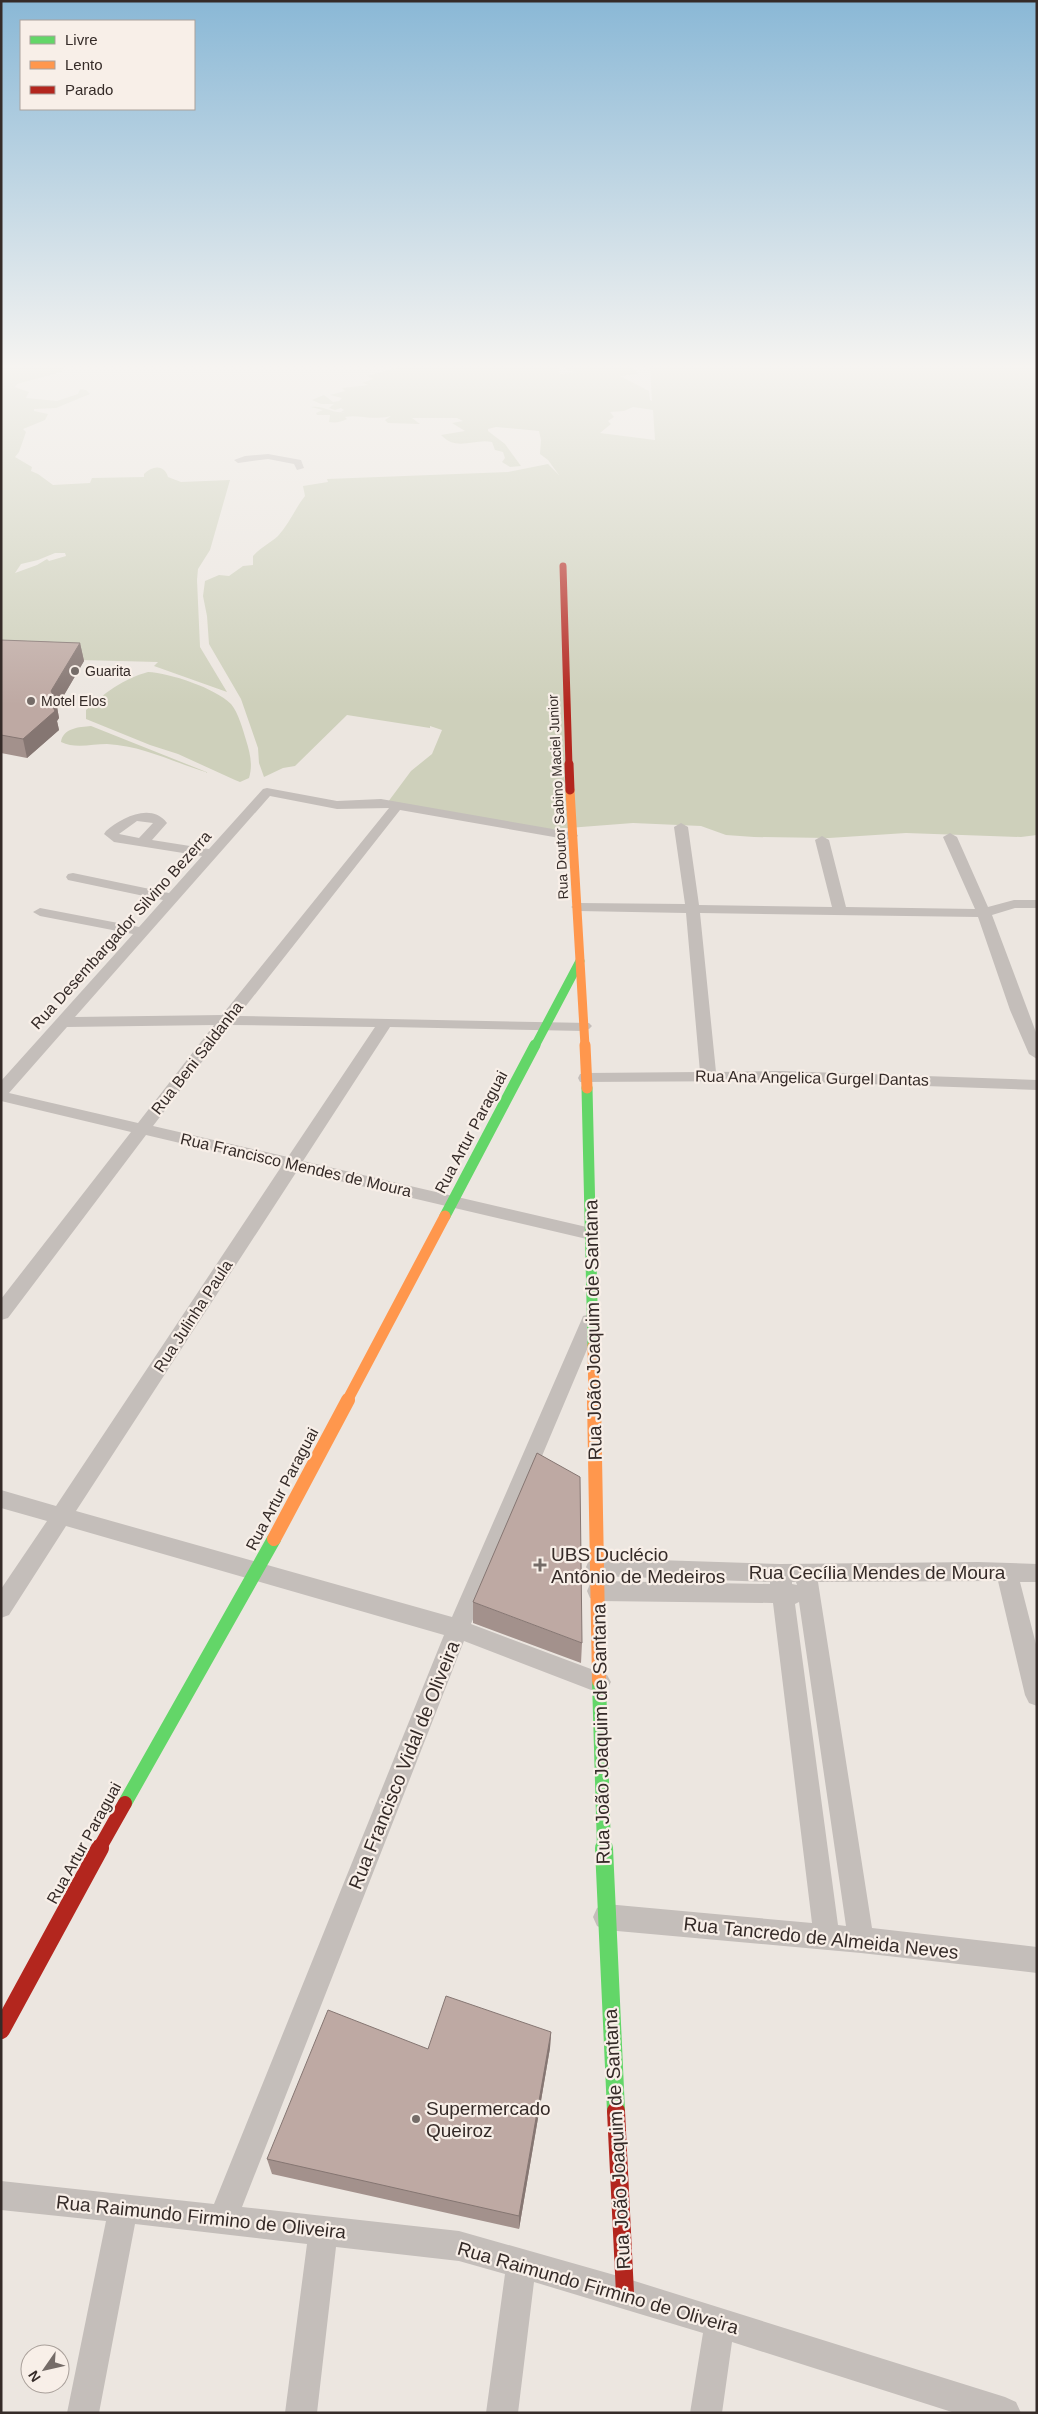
<svg xmlns="http://www.w3.org/2000/svg" width="1038" height="2414" font-family="Helvetica,sans-serif">
  <style>
    .green { fill: #ced0bb; fill-rule: evenodd }
    .lines { fill: none; stroke-linecap: round; stroke-linejoin: round }
    .street { fill: #c4beba; fill-rule: evenodd }
    .fast-far3 { stroke: #63d668; stroke-width: 9 }
    .fast-far2 { stroke: #63d668; stroke-width: 11 }
    .fast-far1 { stroke: #63d668; stroke-width: 14 }
    .fast { stroke: #63d668; stroke-width: 18 }
    .slow-far2 { stroke: #ff974d; stroke-width: 9 }
    .slow-far1 { stroke: #ff974d; stroke-width: 11 }
    .slow { stroke: #ff974d; stroke-width: 14 }
    .jam-far3 { stroke: #b3261e; stroke-width: 7 }
    .jam-far2 { stroke: #b3261e; stroke-width: 9 }
    .jam-far1 { stroke: #b3261e; stroke-width: 14 }
    .jam { stroke: #b3261e; stroke-width: 18 }
    .wall { fill: #a3918c }
    .shaded-wall { fill: #857672 }
    .building { fill: #bea9a3; stroke: #857672 }
    .poi-dot { fill: #756c68; stroke: #f8efe8; stroke-width: 2 }
    .labels { text-anchor: middle; dominant-baseline: central; stroke-width: 4.5; stroke-linejoin: round; paint-order: stroke }
    .far-poi-label { font-size: 14px; fill: #352b28; stroke: #f8efe8; text-anchor: start }
    .far-street-label { font-size: 14px; fill: #352b28; stroke: #f8efe8 }
    .street-label { font-size: 16px; fill: #352b28; stroke: #f8efe8 }
    .near-street-label { font-size: 19px; fill: #352b28; stroke: #f8efe8 }
    .near-poi-label { font-size: 19px; fill: #352b28; stroke: #f8efe8; text-anchor: start }
  </style>
  <rect width="100%" height="100%" fill="#ece6e0"/>
  <path class="green" d="M 1,367 L 64,367 L 61,372 L 17,384 L 15,387 L 29,392 L 26,398 L 57,401 L 78,394 L 80,389 L 86,390 L 90,394 L 56,408 L 34,409 L 34,411 L 48,414 L 45,420 L 23,429 L 26,432 L 19,452 L 15,457 L 32,467 L 31,471 L 38,474 L 53,485 L 90,483 L 92,478 L 144,477 L 144,474 C 152,466 164,464 168,477 L 181,482 L 230,480 L 210,550 L 198,569 L 197,580 L 200,647 L 227,692 L 154,666 L 158,662 L 1,658 ZM 55,553 L 65,553 L 66,556 L 49,561 L 47,559 L 37,565 L 15,573 L 21,564 L 38,560 Z
    M 399,367 L 564,367 L 559,369 L 560,374 L 576,373 L 565,369 L 570,367 L 632,367 L 638,374 L 620,376 L 649,391 L 650,400 L 652,401 L 650,367 L 1037,367 L 1037,835 L 1021,837 L 906,833 L 829,838 L 754,837 L 726,835 L 701,826 L 633,823 L 542,830 L 388,802 L 411,771 L 432,754 L 442,730 L 430,726 L 430,728 L 347,715 L 295,766 L 283,768 L 264,777 L 259,763 L 258,748 L 241,699 L 209,644 L 207,616 L 203,596 L 205,581 L 219,575 L 229,576 L 243,566 L 253,565 L 253,556 C 260,548 270,543 278,536 C 289,524 296,507 305,496 L 303,486 L 328,482 L 327,479 L 508,472 L 548,464 L 559,475 L 548,460 L 540,454 L 541,440 L 539,431 L 496,427 L 488,429 L 488,431 L 505,444 L 521,466 L 510,467 L 502,462 L 505,458 L 503,452 L 495,450 L 492,442 C 474,438 457,452 441,435 L 465,431 L 452,423 L 463,421 L 457,418 L 412,418 L 420,424 L 388,423 L 385,420 L 391,416 C 370,421 359,414 345,417 L 347,419 C 341,422 336,423 329,422 L 330,415 L 317,415 L 316,413 L 323,410 L 311,407 C 324,405 332,414 345,412 L 341,412 L 344,410 L 341,408 L 335,410 L 329,408 L 334,404 L 321,404 L 312,400 L 324,395 L 333,402 L 339,401 L 342,398 L 330,395 L 345,391 L 342,388 L 369,385 L 362,383 L 373,379 L 367,376 ZM 633,407 L 653,410 L 655,440 L 600,433 L 611,424 L 608,421 L 614,417 L 610,412 L 624,411 Z
    M 148,672 C 170,673 215,688 231,704 C 238,712 243,730 246,740 C 250,753 253,765 249,778 L 240,782 L 235,780 L 178,754 L 150,745 L 86,719 L 86,710 C 103,694 124,678 148,672 Z
    M 91,726 L 209,773 C 175,763 144,746 107,744 C 92,744 75,749 61,742 C 63,728 79,727 91,726 Z"/>
  <g class="lines">
    <path class="street" d="M 268,454 L 301,460 L 304,468 L 297,470 L 294,464 L 268,459 L 238,463 L 234,460 L 245,456 Z
      M 267,788 L 337,801 L 381,799 L 576,833 L 578,836 L 571,840 L 400,810 L 238,1016 L 589,1023 L 592,1026 L 589,1029 L 584,1031 L 390,1027 L 303,1161 L 591,1228 L 597,1230 L 600,1234 L 597,1238 L 591,1240 L 297,1171 L 76,1511 L 452,1617 L 581,1321 L 583,1316 L 590,1314 L 597,1316 L 599,1321 L 471,1624 L 607,1675 L 611,1682 L 607,1689 L 599,1693 L 464,1641 L 242,2207 L 459,2231 L 625,2278 L 1005,2397 L 1016,2402 L 1021,2413 L 955,2413 L 732,2342 L 722,2413 L 690,2413 L 703,2333 L 534,2282 L 518,2413 L 486,2413 L 505,2274 L 459,2261 L 336,2247 L 317,2413 L 285,2413 L 307,2244 L 135,2224 L 99,2413 L 67,2413 L 106,2221 L 1,2210 L 1,2181 L 214,2204 L 444,1635 L 66,1526 L 9,1615 L 1,1618 L 1,1589 L 47,1521 L 1,1508 L 1,1490 L 56,1506 L 281,1167 L 146,1135 L 8,1318 L 1,1320 L 1,1299 L 131,1132 L 1,1101 L 1,1081 L 133,934 L 40,916 L 33,912 L 40,908 L 139,927 L 163,900 L 68,880 L 66,877 L 68,874 L 73,873 L 169,893 L 202,856 L 114,842 L 104,834 L 106,831 C 121,818 151,802 167,823 L 152,840 L 209,849 L 263,789 ZM 270,796 L 337,809 L 389,808 L 222,1015 L 75,1017 ZM 137,821 L 153,823 L 139,838 L 119,834 ZM 214,1025 L 138,1123 L 9,1093 L 67,1027 ZM 230,1025 L 375,1027 L 288,1157 L 153,1126 Z
      M 681,823 L 688,827 L 699,905 L 832,907 L 815,840 L 822,836 L 829,840 L 846,907 L 975,909 L 943,837 L 950,833 L 957,837 L 988,907 L 1014,900 L 1037,900 L 1037,908 L 1015,908 L 992,915 L 1037,1035 L 1037,1059 L 1029,1054 L 1010,1010 L 978,917 L 700,913 L 716,1072 L 782,1071 L 1037,1080 L 1037,1090 L 782,1081 L 580,1082 L 578,1078 L 580,1074 L 586,1073 L 700,1072 L 686,913 L 578,911 L 571,907 L 578,903 L 685,904 L 674,827 Z
      M 597,1558 L 780,1564 L 978,1562 L 1037,1564 L 1037,1582 L 1020,1582 L 1037,1648 L 1037,1706 L 1029,1703 L 1025,1695 L 998,1581 L 818,1582 L 872,1928 L 1037,1947 L 1037,1973 L 861,1953 L 606,1930 L 597,1926 L 593,1917 L 597,1908 L 606,1904 L 812,1923 L 773,1603 L 598,1601 L 590,1598 L 587,1591 L 590,1584 L 598,1581 L 770,1584 L 770,1582 L 597,1576 L 589,1574 L 586,1567 L 589,1560 ZM 792,1582 L 796,1582 L 797,1585 L 792,1584 ZM 799,1602 L 846,1926 L 838,1925 L 795,1604 Z"/>
    <path class="fast-far3" d="M 535,1046 L 580,961"/>
    <path class="fast-far2" d="M 587,1088 L 593,1346
      M 445,1216 L 535,1045"/>
    <path class="fast-far1" d="M 599,1681 L 604,1849
      M 125,1803 L 274,1539"/>
    <path class="fast" d="M 604,1848 L 616,2111"/>
    <path class="slow-far2" d="M 570,790 L 585,1046"/>
    <path class="slow-far1" d="M 585,1045 L 587,1088
      M 593,1346 L 594,1401
      M 347,1401 L 445,1216"/>
    <path class="slow" d="M 594,1400 L 599,1681
      M 274,1539 L 348,1400"/>
    <path class="jam-far3" d="M 563,566 L 569,766"/>
    <path class="jam-far2" d="M 569,764 L 570,790"/>
    <path class="jam-far1" d="M 99,1849 L 125,1803"/>
    <path class="jam" d="M 1,2030 L 100,1848
      M 616,2111 L 625,2293"/>
  </g>
  <path class="wall" d="M 1,640 L 80,643 L 84,661 L 57,707 L 59,718 L 57,721 L 59,730 L 27,758 L 1,753 Z
    M 473,1602 L 582,1643 L 581,1663 L 473,1623 Z
    M 551,2032 L 550,2048 L 519,2229 L 272,2174 L 267,2159 L 428,2049 Z"/>
  <path class="shaded-wall" d="M 80,643 L 84,661 L 57,707 L 59,718 L 57,721 L 59,730 L 27,758 L 23,739 L 51,703 L 51,691 Z
    M 551,2032 L 550,2048 L 519,2229 L 519,2216 Z"/>
  <path class="building" d="M 1,640 L 80,643 L 51,691 L 55,699 L 51,703 L 55,711 L 23,739 L 1,735 Z
    M 537,1453 L 580,1477 L 582,1643 L 473,1602 Z
    M 446,1996 L 551,2032 L 519,2216 L 267,2159 L 328,2010 L 428,2049 Z"/>
  <linearGradient id="sky" x2="0" y2="1"><stop stop-color="#8ab8d6"/><stop offset="0.52" stop-color="#f6f4f1"/><stop offset="1" stop-color="#f6f4f1" stop-opacity="0"/></linearGradient>
  <rect width="1038" height="705" fill="url(#sky)"/>
  <g class="poi-dot">
    <circle cx="75" cy="671" r="5"/>
    <circle cx="31" cy="701" r="5"/>
    <path d="M537.5 1557.5h5v5h5v5h-5v5h-5v-5h-5v-5h5z"/>
    <circle cx="416" cy="2119" r="5"/>
  </g>
  <g class="labels">
    <g class="far-poi-label">
      <text x="85" y="671">Guarita</text>
      <text x="41" y="701">Motel Elos</text>
    </g>
    <g class="far-street-label">
      <text transform="translate(558 797) rotate(-93)">Rua Doutor Sabino Maciel Junior</text>
    </g>
    <g class="street-label">
      <text transform="translate(121 930) rotate(-48)">Rua Desembargador Silvino Bezerra</text>
      <text transform="translate(197 1058) rotate(-52)">Rua Beni Saldanha</text>
      <text transform="translate(812 1078) rotate(1)">Rua Ana Angelica Gurgel Dantas</text>
      <text transform="translate(471 1132) rotate(-62)">Rua Artur Paraguai</text>
      <text transform="translate(296 1165) rotate(13)">Rua Francisco Mendes de Moura</text>
      <text transform="translate(193 1316) rotate(-57)">Rua Julinha Paula</text>
      <text transform="translate(282 1489) rotate(-62)">Rua Artur Paraguai</text>
      <text transform="translate(84 1843) rotate(-61)">Rua Artur Paraguai</text>
    </g>
    <g class="near-street-label">
      <text transform="translate(593 1330) rotate(-91)">Rua João Joaquim de Santana</text>
      <text x="877" y="1572">Rua Cecília Mendes de Moura</text>
      <text transform="translate(601 1734) rotate(-91)">Rua João Joaquim de Santana</text>
      <text transform="translate(404 1765) rotate(-68)">Rua Francisco Vidal de Oliveira</text>
      <text transform="translate(821 1938) rotate(6)">Rua Tancredo de Almeida Neves</text>
      <text transform="translate(617 2139) rotate(-93)">Rua João Joaquim de Santana</text>
      <text transform="translate(201 2217) rotate(6)">Rua Raimundo Firmino de Oliveira</text>
      <text transform="translate(598 2288) rotate(16)">Rua Raimundo Firmino de Oliveira</text>
    </g>
    <g class="near-poi-label">
      <text x="551" y="1554">UBS Duclécio<tspan x="551" dy="22">Antônio de Medeiros</tspan></text>
      <text x="426" y="2108">Supermercado<tspan x="426" dy="22">Queiroz</tspan></text>
    </g>
  </g>
  <rect width="1038" height="2414" fill="none" stroke="#352b28" stroke-width="5"/>
  <rect x="20" y="20" width="175" height="90" fill="#f8efe8" stroke="#aaa19b"/>
  <rect x="30" y="36" width="25" height="8" fill="#63d668" stroke="#aaa19b"/>
  <text x="65" y="45" font-size="15" fill="#352b28">Livre</text>
  <rect x="30" y="61" width="25" height="8" fill="#ff974d" stroke="#aaa19b"/>
  <text x="65" y="70" font-size="15" fill="#352b28">Lento</text>
  <rect x="30" y="86" width="25" height="8" fill="#b3261e" stroke="#aaa19b"/>
  <text x="65" y="95" font-size="15" fill="#352b28">Parado</text>
  <g transform="translate(45 2369) rotate(236)"><circle r="24" fill="#f8efe8" stroke="#aaa19b"/>
  <path d="M0-4L9 19L0 12L-9 19Z" fill="#756c68"/>
  <text y="-8" font-size="14" font-weight="bold" text-anchor="middle" fill="#352b28">N</text>
  </g>
</svg>
